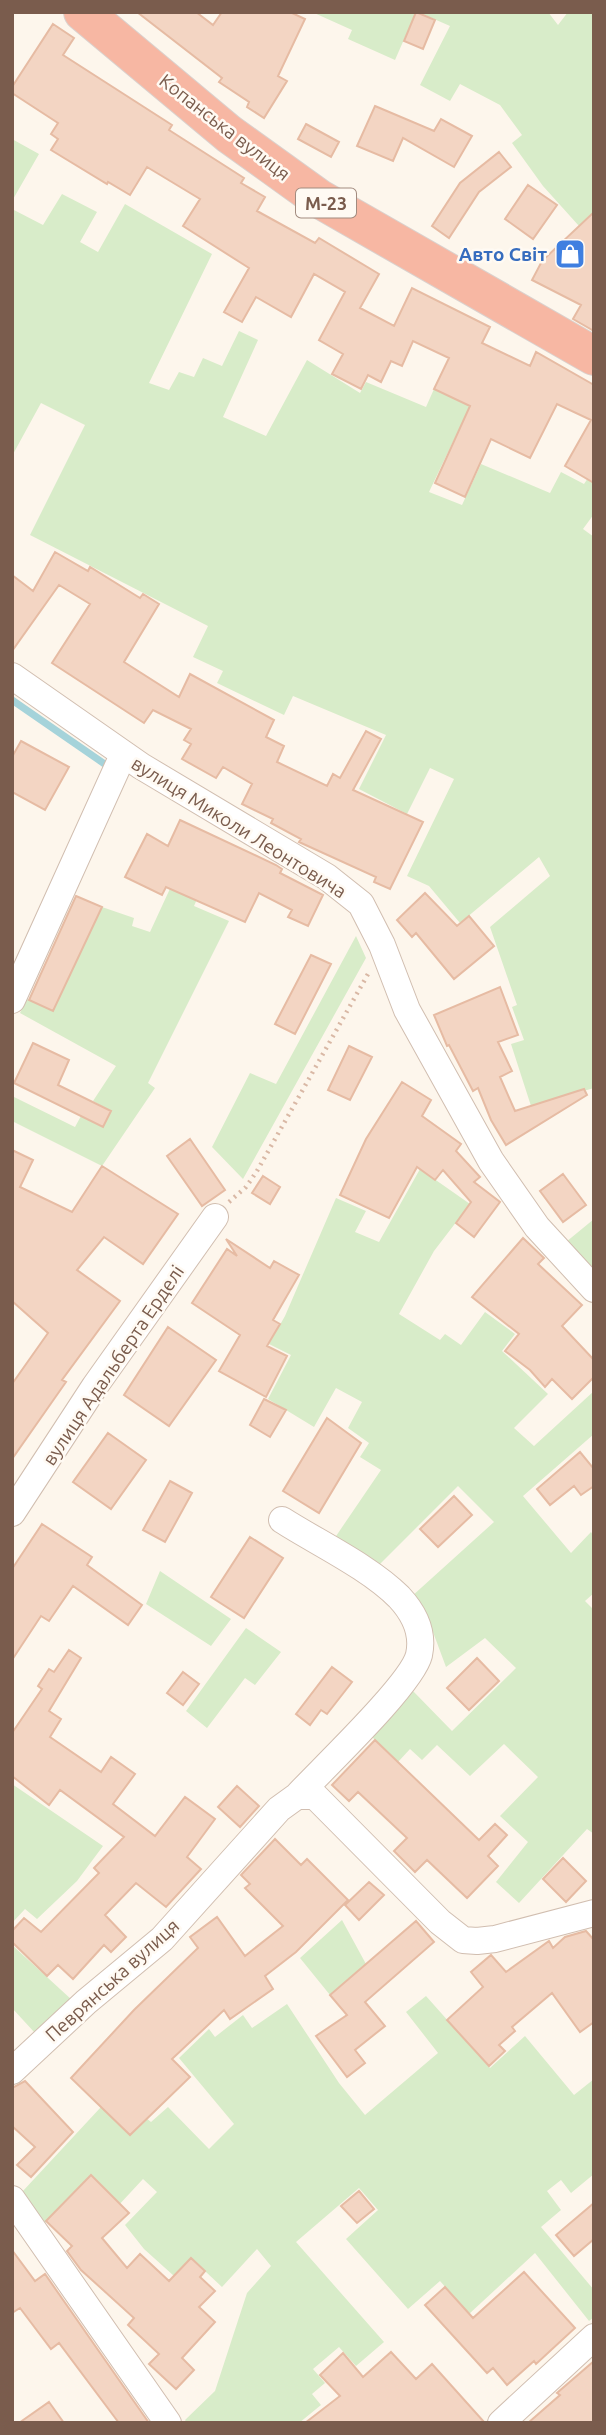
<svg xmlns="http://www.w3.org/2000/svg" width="606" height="2435" font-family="Ubuntu,sans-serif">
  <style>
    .green { fill: #d8ecc9 }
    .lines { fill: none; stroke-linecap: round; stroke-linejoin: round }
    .stream { stroke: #a5d3da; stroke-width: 7 }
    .building { fill: #f3d5c3; stroke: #e6bba3; stroke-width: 2 }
    .minor-casing { stroke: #d1beb0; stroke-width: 28 }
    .highway-casing { stroke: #dad1cd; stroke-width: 40 }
    .path { stroke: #d9b8a5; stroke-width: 4.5; stroke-dasharray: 2 5; stroke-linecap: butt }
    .minor { stroke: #fff; stroke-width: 26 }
    .highway { stroke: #f7b7a3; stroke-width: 38 }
    .labels { text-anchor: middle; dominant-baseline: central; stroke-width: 5; stroke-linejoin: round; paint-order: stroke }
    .shield { fill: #fffaf3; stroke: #a28b7f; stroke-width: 2 }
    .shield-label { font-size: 18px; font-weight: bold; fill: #7a5c4d }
    .street-label { font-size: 19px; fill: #7a5c4d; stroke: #fffaf3 }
    .shop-label { font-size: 19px; font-weight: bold; fill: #366cbe; stroke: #fffaf3; text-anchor: end }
  </style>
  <rect width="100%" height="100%" fill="#fdf6ec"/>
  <path class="green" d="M 312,12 L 416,12 L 395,60 L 348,39 L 352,30 Z
    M 418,12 L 548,12 L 558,25 L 568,12 L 594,12 L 594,212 L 579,226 L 543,186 L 512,143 L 522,135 L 500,105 L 460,84 L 450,101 L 420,85 L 450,26 Z
    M 12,139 L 39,154 L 12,201 Z
    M 62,194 L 97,212 L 80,242 L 98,252 L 125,204 L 212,254 L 149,383 L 169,390 L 179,372 L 194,377 L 203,358 L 222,366 L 239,331 L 258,340 L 223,417 L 266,436 L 307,360 L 360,393 L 366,382 L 426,407 L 434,389 L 470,406 L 429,492 L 462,505 L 481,464 L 550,493 L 561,472 L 584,484 L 594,469 L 594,514 L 583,529 L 594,537 L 594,1088 L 531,1106 L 511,1044 L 524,1040 L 512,1007 L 517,1005 L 490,927 L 550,876 L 539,857 L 460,923 L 429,886 L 407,876 L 454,779 L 430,768 L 407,814 L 359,789 L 386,735 L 293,696 L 284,715 L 217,683 L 223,671 L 193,657 L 208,626 L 30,535 L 85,425 L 41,403 L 12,456 L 12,209 L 43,225 Z
    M 174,880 L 201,890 L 194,906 L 229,921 L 148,1083 L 155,1088 L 102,1166 L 12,1121 L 12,1096 L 75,1127 L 81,1116 L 103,1126 L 111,1111 L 93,1101 L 116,1066 L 20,1013 L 27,999 L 53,1010 L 102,907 L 134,918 L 132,926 L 150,932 Z
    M 356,936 L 366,958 L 243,1179 L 212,1147 L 250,1073 L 276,1084 Z
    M 420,1169 L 470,1204 L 434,1251 L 399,1314 L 440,1340 L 445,1334 L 461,1345 L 485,1312 L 515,1334 L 502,1351 L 548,1394 L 514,1428 L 534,1446 L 594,1391 L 594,1434 L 523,1496 L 571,1553 L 591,1532 L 594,1537 L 594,1593 L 585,1601 L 594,1610 L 594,1834 L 587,1829 L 519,1903 L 496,1882 L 528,1842 L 500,1816 L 538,1777 L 504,1744 L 470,1776 L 437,1745 L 422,1760 L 410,1749 L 398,1762 L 371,1736 L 413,1691 L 452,1731 L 516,1668 L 485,1638 L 446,1667 L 430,1624 L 411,1597 L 494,1522 L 458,1486 L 378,1566 L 332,1542 L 381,1470 L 360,1457 L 369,1443 L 348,1428 L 362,1402 L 336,1388 L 314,1427 L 268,1399 L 291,1355 L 269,1344 L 285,1316 L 336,1198 L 366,1211 L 355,1232 L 379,1242 Z
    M 594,1219 L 594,1273 L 566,1242 Z
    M 160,1571 L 231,1619 L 211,1646 L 146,1604 Z
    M 246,1628 L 281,1652 L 255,1685 L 245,1678 L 207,1728 L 186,1711 Z
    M 12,1784 L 103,1846 L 77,1881 L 37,1919 L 25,1909 L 12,1923 Z
    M 342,1920 L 366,1964 L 330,1995 L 300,1958 Z
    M 12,1945 L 72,2000 L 35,2033 L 12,2008 Z
    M 426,1996 L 490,2068 L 525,2036 L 574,2095 L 594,2079 L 594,2174 L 571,2193 L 561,2180 L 547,2191 L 561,2210 L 541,2227 L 594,2290 L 594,2317 L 589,2321 L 535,2253 L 469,2314 L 440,2281 L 408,2309 L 346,2239 L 378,2210 L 359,2188 L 296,2242 L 384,2342 L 356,2366 L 339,2347 L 313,2369 L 325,2383 L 312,2394 L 321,2405 L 299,2423 L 187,2423 L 185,2420 L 215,2391 L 247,2293 L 271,2266 L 257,2249 L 222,2287 L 191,2258 L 174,2276 L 144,2249 L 125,2225 L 157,2192 L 143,2179 L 117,2207 L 91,2176 L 45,2223 L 22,2192 L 101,2107 L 146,2118 L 151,2122 L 168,2107 L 209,2149 L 234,2124 L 179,2058 L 209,2029 L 215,2037 L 243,2015 L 252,2028 L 287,2004 L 339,2083 L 365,2115 L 438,2053 L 406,2012 Z"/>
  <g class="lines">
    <path class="stream" d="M 12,700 L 106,765"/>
  </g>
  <path class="building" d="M 137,12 L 196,12 L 213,25 L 222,12 L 290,12 L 305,19 L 278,76 L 287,81 L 264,118 L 247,107 L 249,102 L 219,82 L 222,78 Z
    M 416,12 L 435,20 L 423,49 L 404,41 Z
    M 53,24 L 74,38 L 63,55 L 172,125 L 169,130 L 244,178 L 241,183 L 265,197 L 257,211 L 315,243 L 319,238 L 379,274 L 360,308 L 394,326 L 412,288 L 490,327 L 482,343 L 530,366 L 536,352 L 594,385 L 594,483 L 565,466 L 591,420 L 557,404 L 530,458 L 491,439 L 465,497 L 435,483 L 470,406 L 434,389 L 449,358 L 413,341 L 402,366 L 391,361 L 381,382 L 368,375 L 361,389 L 332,374 L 343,354 L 319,340 L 345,292 L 314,274 L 291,317 L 256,297 L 242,322 L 224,312 L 249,268 L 183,226 L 200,199 L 147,167 L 130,195 L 108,182 L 107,184 L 51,150 L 58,139 L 51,134 L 58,123 L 12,93 L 12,87 Z
    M 375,106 L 434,131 L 441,119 L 472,136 L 454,167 L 403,138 L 393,161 L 357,146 Z
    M 306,124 L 339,142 L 331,157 L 298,139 Z
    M 499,152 L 511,167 L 479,192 L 449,238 L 432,226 L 460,183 Z
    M 528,185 L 557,205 L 533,239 L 505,219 Z
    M 594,212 L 594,331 L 573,319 L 581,305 L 532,280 L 542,261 Z
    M 55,552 L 88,571 L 90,567 L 140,598 L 143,594 L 159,604 L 124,662 L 179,697 L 190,674 L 274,720 L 266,737 L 284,746 L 277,762 L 327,786 L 333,774 L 340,778 L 366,731 L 381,739 L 353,790 L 423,822 L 390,889 L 374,882 L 376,877 L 299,842 L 301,839 L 271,823 L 273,819 L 242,804 L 252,784 L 223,767 L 216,778 L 182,759 L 191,744 L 184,740 L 191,729 L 153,710 L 144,723 L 52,663 L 90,604 L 59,585 L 12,651 L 12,575 L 33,591 Z
    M 21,741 L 69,767 L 45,810 L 12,792 L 12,757 Z
    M 180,820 L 276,865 L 282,869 L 280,873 L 323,895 L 308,926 L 288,917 L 292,910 L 259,893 L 245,922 L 166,887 L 162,895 L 125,877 L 147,834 L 168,846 Z
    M 425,893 L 457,926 L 469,916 L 494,946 L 454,979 L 416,933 L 412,937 L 397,920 Z
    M 76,896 L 102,907 L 53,1011 L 29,1000 Z
    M 311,955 L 331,964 L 295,1034 L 275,1024 Z
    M 500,987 L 518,1035 L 498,1042 L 512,1071 L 500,1077 L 515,1111 L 584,1089 L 587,1095 L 506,1145 L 491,1120 L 478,1088 L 473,1091 L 449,1045 L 447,1046 L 434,1015 Z
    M 33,1043 L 69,1060 L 58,1085 L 111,1111 L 103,1127 L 14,1083 Z
    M 349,1046 L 372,1057 L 350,1100 L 328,1090 Z
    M 402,1082 L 431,1100 L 422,1116 L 461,1144 L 456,1151 L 480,1177 L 474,1182 L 500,1202 L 474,1237 L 456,1223 L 471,1202 L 443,1170 L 435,1180 L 417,1167 L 389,1218 L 340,1195 L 366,1139 Z
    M 190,1139 L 225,1190 L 202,1206 L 167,1156 Z
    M 12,1150 L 33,1160 L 20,1187 L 72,1212 L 102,1166 L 178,1214 L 143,1264 L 104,1237 L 77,1270 L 120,1301 L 62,1380 L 66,1382 L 12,1459 L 12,1384 L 48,1333 L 12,1301 Z
    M 563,1174 L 586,1205 L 563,1222 L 540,1191 Z
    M 263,1176 L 280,1187 L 270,1204 L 252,1193 Z
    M 523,1238 L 544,1258 L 538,1264 L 582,1305 L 562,1326 L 594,1360 L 594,1377 L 572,1399 L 552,1379 L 545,1387 L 530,1370 L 505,1351 L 519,1334 L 472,1297 Z
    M 226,1239 L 270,1268 L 274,1261 L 299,1275 L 273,1320 L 280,1324 L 267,1346 L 287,1356 L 266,1397 L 219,1371 L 240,1335 L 192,1303 L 227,1249 L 237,1256 Z
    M 168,1327 L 216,1360 L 169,1426 L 124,1395 Z
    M 264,1399 L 286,1410 L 270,1437 L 250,1425 Z
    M 327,1418 L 361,1443 L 319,1513 L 283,1491 Z
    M 108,1433 L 146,1460 L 111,1509 L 73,1482 Z
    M 580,1452 L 594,1469 L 594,1486 L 581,1495 L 574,1486 L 550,1505 L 537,1489 Z
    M 170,1481 L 192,1493 L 165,1542 L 143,1530 Z
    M 454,1496 L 472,1515 L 438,1547 L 420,1529 Z
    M 42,1524 L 92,1557 L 87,1565 L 142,1605 L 128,1625 L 73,1586 L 49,1621 L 41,1616 L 12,1660 L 12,1569 Z
    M 250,1537 L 283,1558 L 244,1618 L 211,1597 Z
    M 69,1650 L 81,1658 L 49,1711 L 61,1719 L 50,1737 L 101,1772 L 111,1757 L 135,1774 L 113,1804 L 155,1836 L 185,1797 L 215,1819 L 187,1857 L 201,1869 L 166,1907 L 136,1883 L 105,1915 L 126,1937 L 111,1952 L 104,1945 L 73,1979 L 58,1965 L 47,1976 L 12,1942 L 12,1931 L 24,1918 L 41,1932 L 99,1873 L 94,1868 L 124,1837 L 60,1790 L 49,1805 L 12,1776 L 12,1733 L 42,1689 L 38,1686 L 49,1669 L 54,1672 Z
    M 477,1658 L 499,1681 L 469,1710 L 447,1688 Z
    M 332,1667 L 352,1682 L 327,1714 L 321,1710 L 310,1725 L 296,1714 Z
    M 183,1672 L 199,1684 L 183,1705 L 167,1693 Z
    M 375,1740 L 479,1840 L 495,1824 L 507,1835 L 488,1856 L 498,1866 L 467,1898 L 427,1860 L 415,1872 L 394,1851 L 407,1838 L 358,1792 L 349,1801 L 332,1785 Z
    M 237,1786 L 259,1806 L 240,1827 L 218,1807 Z
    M 275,1839 L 301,1865 L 307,1859 L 348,1900 L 296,1952 L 265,1976 L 273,1989 L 230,2019 L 224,2010 L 172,2059 L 190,2077 L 130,2135 L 71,2078 L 134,2010 L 198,1948 L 190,1937 L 217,1917 L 245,1956 L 283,1926 L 245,1888 L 250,1884 L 241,1875 Z
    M 563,1858 L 586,1881 L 566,1902 L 543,1879 Z
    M 369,1882 L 384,1895 L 359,1920 L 345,1905 Z
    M 416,1921 L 434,1942 L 365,2002 L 385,2026 L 355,2050 L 365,2063 L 347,2077 L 316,2036 L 347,2015 L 330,1995 Z
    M 586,1931 L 594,1940 L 594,2022 L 580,2032 L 552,1993 L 512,2027 L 515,2031 L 499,2045 L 505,2051 L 489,2066 L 447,2020 L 483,1987 L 471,1972 L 491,1955 L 506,1972 L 549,1941 L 553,1948 L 565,1937 Z
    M 25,2081 L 73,2132 L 31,2177 L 17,2165 L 35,2147 L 12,2126 L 12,2088 Z
    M 91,2175 L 129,2213 L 102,2238 L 127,2268 L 140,2254 L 169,2281 L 191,2258 L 205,2271 L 200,2277 L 215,2291 L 199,2307 L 215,2322 L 182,2358 L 194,2370 L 176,2389 L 149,2364 L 159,2354 L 128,2325 L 134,2318 L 81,2270 L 67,2251 L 72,2246 L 46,2221 Z
    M 359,2191 L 374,2209 L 357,2223 L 341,2206 Z
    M 594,2203 L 594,2239 L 574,2256 L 556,2235 Z
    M 12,2250 L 35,2281 L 45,2274 L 149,2423 L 119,2423 L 59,2343 L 51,2349 L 20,2308 L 12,2313 Z
    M 524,2272 L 575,2328 L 536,2364 L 534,2361 L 507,2385 L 493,2368 L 487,2373 L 425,2305 L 445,2287 L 473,2318 Z
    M 391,2352 L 416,2379 L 432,2364 L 485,2423 L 305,2423 L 340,2396 L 320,2375 L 343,2353 L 363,2377 Z
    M 594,2361 L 594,2423 L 528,2423 L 560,2395 L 557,2393 Z
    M 49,2402 L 64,2423 L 19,2423 Z"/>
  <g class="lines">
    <g class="minor-casing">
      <path id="minor" d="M 12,676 L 141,766 L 327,877 L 361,904 L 382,945 L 407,1010 L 491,1161 L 537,1227 L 594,1289
        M 12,1000 L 123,755
        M 12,1513 L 95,1386 L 215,1217
        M 282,1520 C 318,1543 369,1567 399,1597 C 414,1613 424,1632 419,1655 C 412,1684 322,1769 297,1796
        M 12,2071 L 86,2002 L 162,1939 L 279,1809 L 297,1796 L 315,1796 L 440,1922 L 463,1940 L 477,1941 L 495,1939 L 594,1913
        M 12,2199 L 168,2423
        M 501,2423 L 594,2337"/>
    </g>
    <g class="highway-casing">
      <path id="highway" d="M 83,12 L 229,134 L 318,198 L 594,356"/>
    </g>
    <path class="path" d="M 229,1202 L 246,1187 L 257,1171 L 368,974"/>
    <use href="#minor" class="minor"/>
    <use href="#highway" class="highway"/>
  </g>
  <defs>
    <g id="shop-square" transform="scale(1.575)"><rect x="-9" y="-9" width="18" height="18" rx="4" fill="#3f7fe0" stroke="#fffaf3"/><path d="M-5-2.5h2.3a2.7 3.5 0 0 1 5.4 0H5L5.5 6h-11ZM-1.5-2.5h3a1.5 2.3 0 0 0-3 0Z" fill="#fff"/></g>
  </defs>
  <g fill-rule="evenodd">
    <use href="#shop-square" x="570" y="254"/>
  </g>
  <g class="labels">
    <rect class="shield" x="296" y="188.5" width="60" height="29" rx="5"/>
    <g class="shield-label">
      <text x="326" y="203">М-23</text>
    </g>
    <g class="street-label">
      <text transform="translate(225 127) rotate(38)">Копанська вулиця</text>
      <text transform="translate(239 827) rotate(32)">вулиця Миколи Леонтовича</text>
      <text transform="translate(113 1365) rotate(-56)">вулиця Адальберта Ерделі</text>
      <text transform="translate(112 1980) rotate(-42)">Певрянська вулиця</text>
    </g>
    <g class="shop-label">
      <text x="547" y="254">Авто Світ</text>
    </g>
  </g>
  <rect width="606" height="2435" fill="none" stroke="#7a5c4d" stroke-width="28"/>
</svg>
